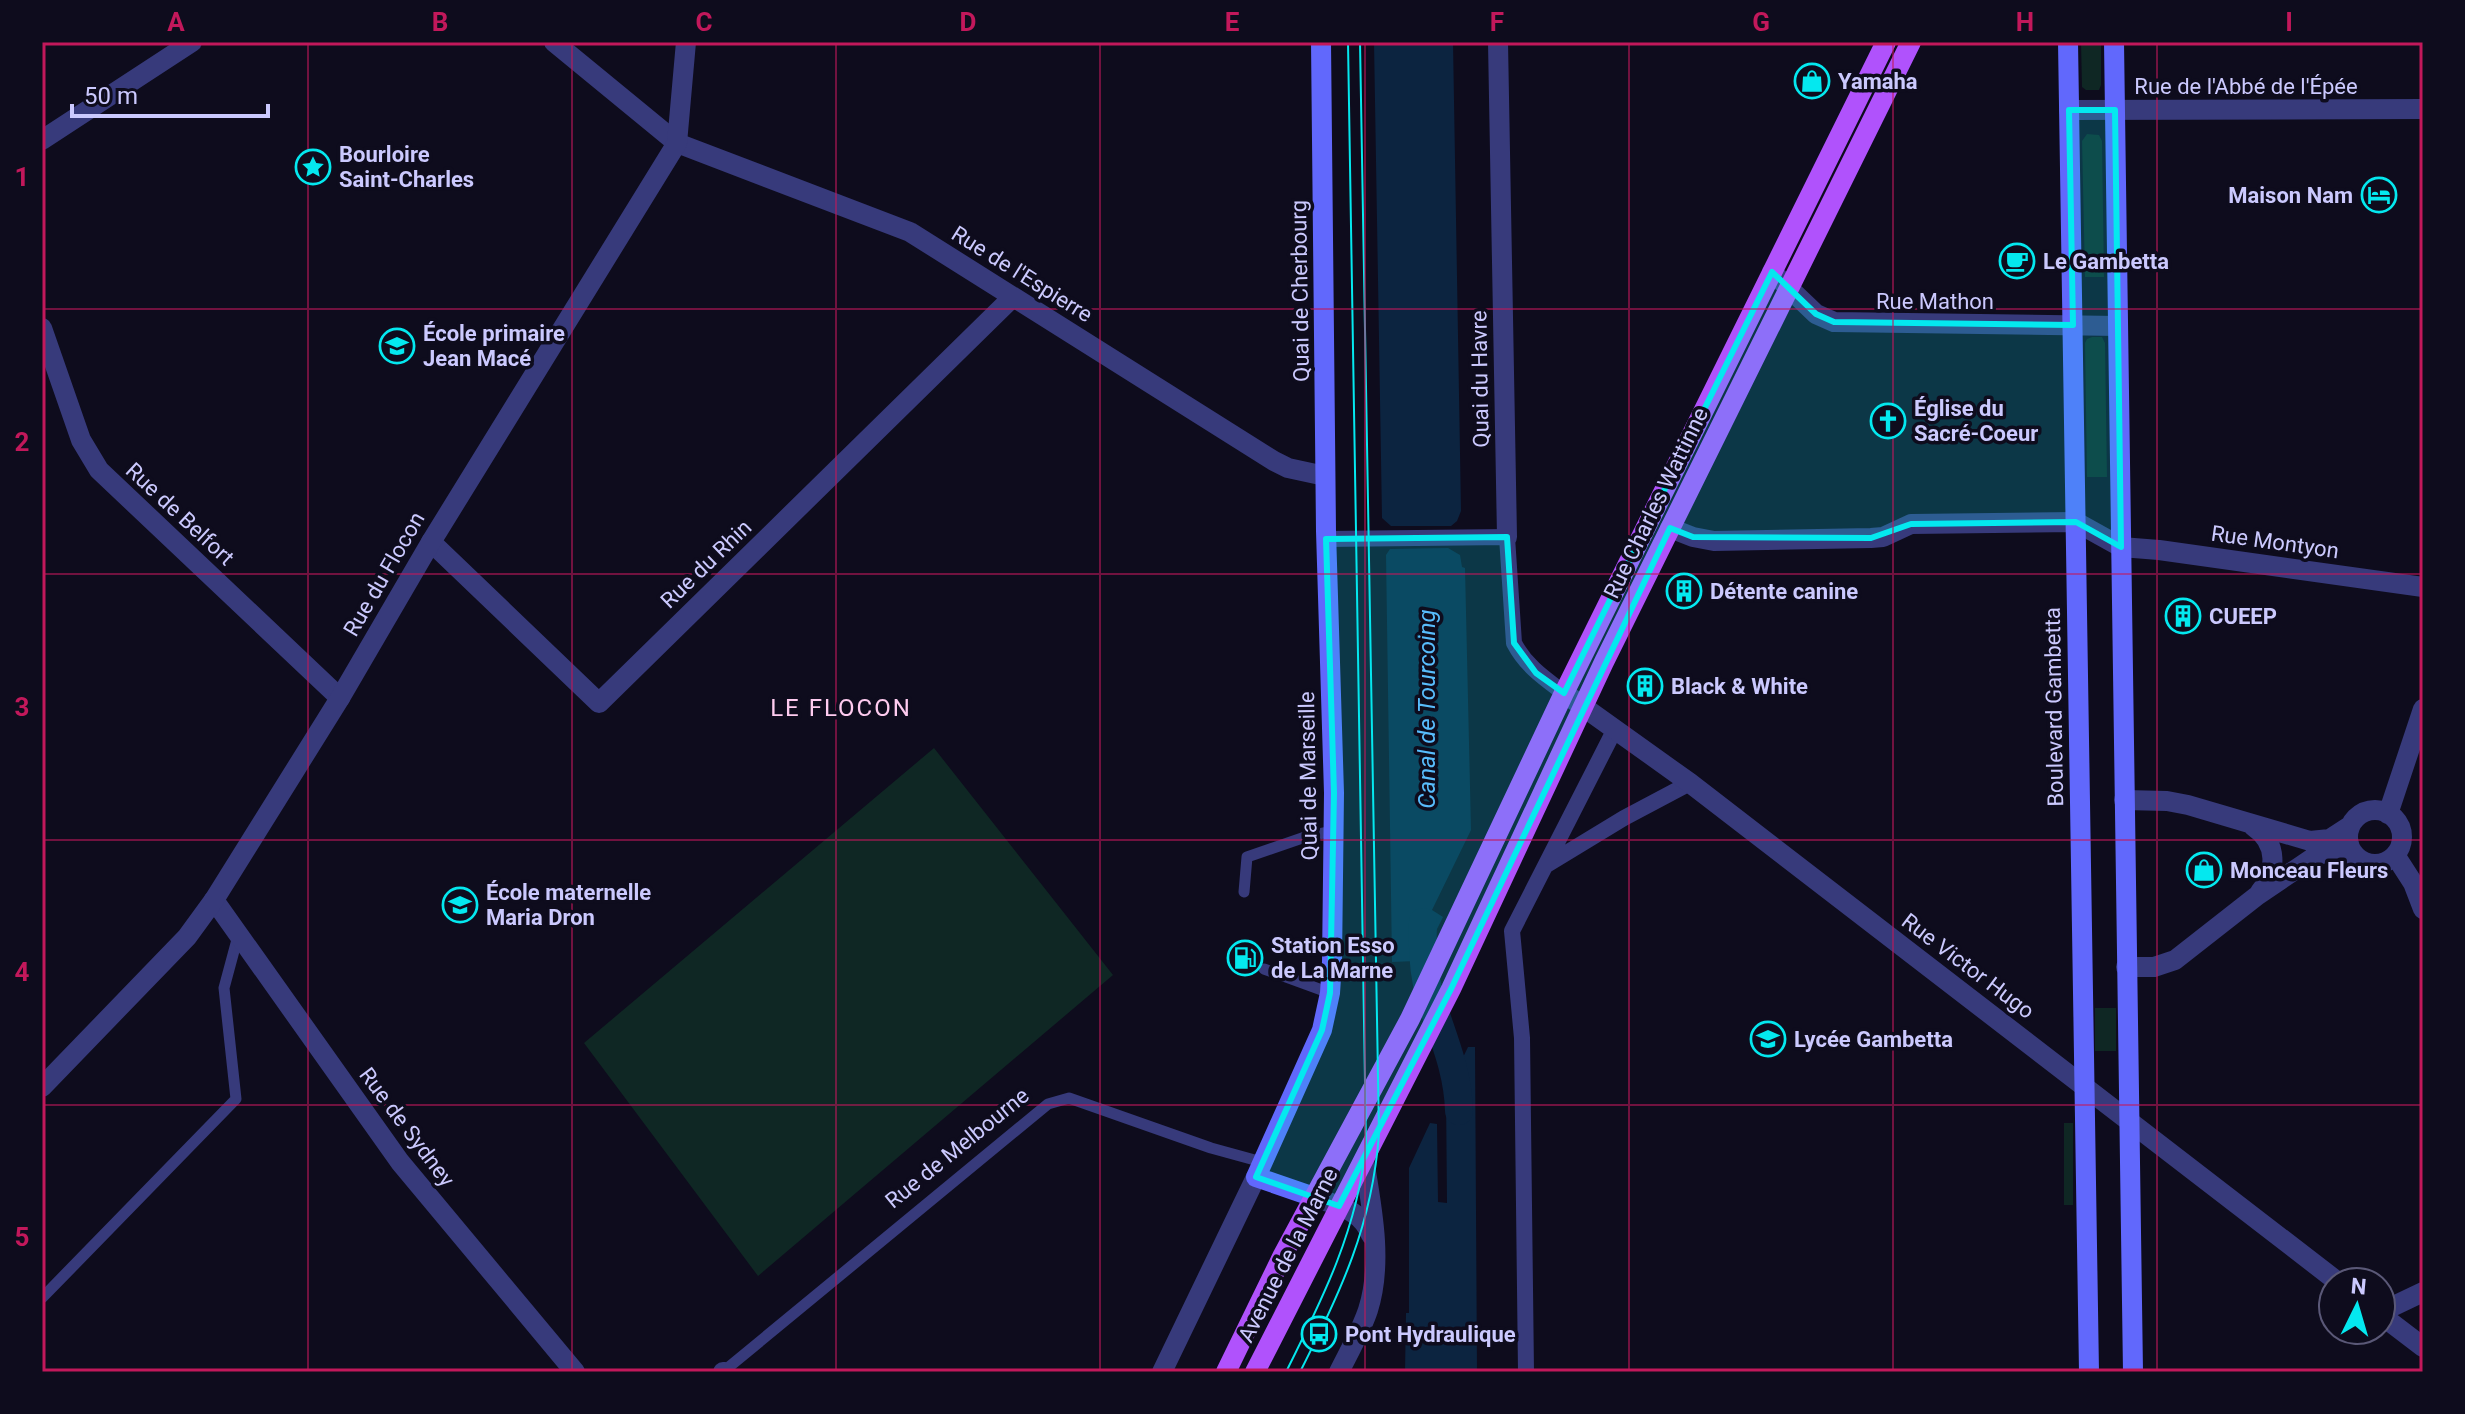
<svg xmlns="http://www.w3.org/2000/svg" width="2465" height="1414" font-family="Roboto,sans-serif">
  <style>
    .green { fill: #0f2724 }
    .water { fill: #0c2440 }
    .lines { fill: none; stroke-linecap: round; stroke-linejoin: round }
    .canal { stroke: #0c2440; stroke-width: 28 }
    .service { stroke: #373a7b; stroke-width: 11 }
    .pedestrian { stroke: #373a7b; stroke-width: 16 }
    .minor { stroke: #373a7b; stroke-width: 20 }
    .tertiary { stroke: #373a7b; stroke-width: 20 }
    .secondary { stroke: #6168fc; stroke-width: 20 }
    .primary { stroke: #b052fc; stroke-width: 20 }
    .tram { stroke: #04e8ef; stroke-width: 2 }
    .marked { fill: #04e8ef; fill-opacity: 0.2; stroke: #04e8ef; stroke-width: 6; stroke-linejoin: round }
    .grid { fill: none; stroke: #c2185b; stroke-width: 2; stroke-opacity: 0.55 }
    .labels { text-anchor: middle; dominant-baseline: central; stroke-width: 7; stroke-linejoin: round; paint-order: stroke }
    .poi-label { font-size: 22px; font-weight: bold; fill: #cbc9fe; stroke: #0e0c1d; text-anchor: start }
    .street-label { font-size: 22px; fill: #cbc9fe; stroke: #0e0c1d }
    .neighbourhood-label { font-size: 24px; letter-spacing: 2px; fill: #fecbef; stroke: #0e0c1d }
    .water-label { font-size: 24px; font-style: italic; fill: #58bcfc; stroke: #0e0c1d }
    .neatline { fill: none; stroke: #c2185b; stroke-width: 3 }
    .grid-label { font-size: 26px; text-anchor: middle; font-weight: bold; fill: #c2185b }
  </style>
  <rect width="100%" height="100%" fill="#0e0c1d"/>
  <path class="green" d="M 2081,42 L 2101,42 L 2101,85 L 2099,90 L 2086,90 L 2082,87 Z
    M 2087,134 L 2099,135 L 2102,141 L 2104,277 L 2085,277 L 2082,141 Z
    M 2092,337 L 2102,337 L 2105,343 L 2107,477 L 2087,477 L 2085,343 L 2087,339 Z
    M 934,748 L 1113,975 L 758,1276 L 584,1043 Z
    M 2095,1008 L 2116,1008 L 2116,1051 L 2095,1051 Z
    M 2064,1123 L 2073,1123 L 2073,1205 L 2064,1205 Z"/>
  <path class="water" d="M 1374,42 L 1453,42 L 1461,511 L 1457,521 L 1451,526 L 1391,526 L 1382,518 Z
    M 1448,548 L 1460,555 L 1462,567 L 1465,568 L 1471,830 L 1432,910 L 1443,917 L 1416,971 L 1416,961 L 1392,962 L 1386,555 L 1390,549 Z
    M 1468,1047 L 1475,1047 L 1477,1372 L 1405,1372 L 1406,1313 L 1409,1313 L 1409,1168 L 1430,1123 L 1437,1124 L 1438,1202 L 1447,1203 L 1446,1093 Z"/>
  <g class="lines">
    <path class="canal" d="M 1423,922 C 1422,947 1423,972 1430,997 C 1442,1036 1458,1069 1459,1111"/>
    <path class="service" d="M 1244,892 L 1247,857 L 1308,836 L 1334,831
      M 1264,969 L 1330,993
      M 42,1298 L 236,1099 L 224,988 L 238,936
      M 724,1371 L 1048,1104 L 1069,1098 L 1211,1148 L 1262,1162"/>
    <path class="pedestrian" d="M 1326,539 L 1507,537 L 1514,643 C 1526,666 1544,678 1564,693
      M 1545,866 L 1624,818 L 1690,783
      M 1526,1372 L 1522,1038 L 1512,931 L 1615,729"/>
    <path class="minor" d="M 554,42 L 677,143 L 910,232 L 1274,461 L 1288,468 L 1325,476
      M 1498,42 L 1507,537
      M 2069,110 L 2423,109
      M 42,140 L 192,42
      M 1772,272 L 1816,314 L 1834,322 L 2118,326
      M 42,328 L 81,440 L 99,470 L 340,698
      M 1670,528 L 1693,537 L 1714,541 L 1871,538 L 1883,537 L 1911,524 L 2076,522 L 2121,547 L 2159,550 L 2423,587
      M 431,542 L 599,703 L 1013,297
      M 2124,800 L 2167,801 L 2188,805 L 2310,841 L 2330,839 L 2350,826
      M2348 837a27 27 0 1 1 54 0a27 27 0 1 1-54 0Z
      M 2388,814 L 2423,709
      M 2254,827 C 2278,843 2277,872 2260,892
      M 2395,855 L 2413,883 L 2423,909
      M 214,900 L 400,1162 L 575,1372
      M 2126,967 L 2154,967 L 2175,960 L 2258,895 L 2317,855 L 2332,852 L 2359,859
      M 2381,1312 L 2423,1292
      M 723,1372 L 725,1372"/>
    <path class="tertiary" d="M 1564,693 L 1690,783 L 2338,1282
      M 42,1087 L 187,937 L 214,900 L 340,698 L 431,542 L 677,143 L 686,42
      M 1314,1197 C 1337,1206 1361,1209 1371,1235
      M 2381,1315 L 2423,1347
      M 1162,1372 L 1256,1177
      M 1339,1372 C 1349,1352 1361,1331 1368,1310 C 1383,1263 1372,1208 1364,1160"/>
    <path class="secondary" d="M 2068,42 L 2089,1372
      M 2114,42 L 2133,1372
      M 1314,1197 L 1256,1177 L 1322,1030 L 1330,993 L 1332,962 L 1334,793 L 1326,531 L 1321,42"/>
    <path class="primary" d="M 1226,1372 L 1283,1255 L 1410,1019 L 1564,693 L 1886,42
      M 1255,1372 L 1451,989 L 1604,662 L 1911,42"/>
    <path class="tram" d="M 1286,1372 C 1323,1298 1358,1228 1366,1144 L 1348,42
      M 1300,1372 C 1341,1290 1372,1227 1379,1134 L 1360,42"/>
  </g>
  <path class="marked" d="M 2069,110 L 2115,110 L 2121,547 L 2076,522 L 1911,524 L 1871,538 L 1693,537 L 1670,528 L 1451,989 L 1339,1206 L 1256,1177 L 1322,1030 L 1330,993 L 1334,793 L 1326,539 L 1507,537 L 1514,643 L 1536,673 L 1564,693 L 1772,272 L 1816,314 L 1834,322 L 2073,325 Z"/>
  <path class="grid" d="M 308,42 L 308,1372M 572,42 L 572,1372M 836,42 L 836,1372M 1100,42 L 1100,1372M 1365,42 L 1365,1372M 1629,42 L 1629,1372M 1893,42 L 1893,1372M 2157,42 L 2157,1372M 42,309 L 2423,309M 42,574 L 2423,574M 42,840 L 2423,840M 42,1105 L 2423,1105"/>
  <defs>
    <g id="shop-ring" transform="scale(1.8)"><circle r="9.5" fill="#0e0c1d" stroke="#04e8ef" stroke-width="1.5"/><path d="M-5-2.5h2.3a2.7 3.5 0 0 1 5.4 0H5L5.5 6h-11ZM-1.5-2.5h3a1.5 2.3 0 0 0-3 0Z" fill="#04e8ef"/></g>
    <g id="sight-ring" transform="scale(1.8)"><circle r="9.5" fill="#0e0c1d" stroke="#04e8ef" stroke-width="1.5"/><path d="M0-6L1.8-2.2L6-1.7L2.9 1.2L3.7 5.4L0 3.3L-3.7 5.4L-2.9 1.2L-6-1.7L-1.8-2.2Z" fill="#04e8ef"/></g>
    <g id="hotel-ring" transform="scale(1.8)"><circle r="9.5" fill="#0e0c1d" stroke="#04e8ef" stroke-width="1.5"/><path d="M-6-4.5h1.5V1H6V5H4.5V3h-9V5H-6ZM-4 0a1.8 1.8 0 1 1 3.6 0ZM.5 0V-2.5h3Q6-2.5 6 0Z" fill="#04e8ef"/></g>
    <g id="cafe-ring" transform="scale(1.8)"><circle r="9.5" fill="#0e0c1d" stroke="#04e8ef" stroke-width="1.5"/><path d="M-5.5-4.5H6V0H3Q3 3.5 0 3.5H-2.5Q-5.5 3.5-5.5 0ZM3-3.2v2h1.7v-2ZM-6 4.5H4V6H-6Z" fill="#04e8ef"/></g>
    <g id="school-ring" transform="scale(1.8)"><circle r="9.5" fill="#0e0c1d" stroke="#04e8ef" stroke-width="1.5"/><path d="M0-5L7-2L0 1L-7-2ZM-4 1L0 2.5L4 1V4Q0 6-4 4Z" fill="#04e8ef"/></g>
    <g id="church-ring" transform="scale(1.8)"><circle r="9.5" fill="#0e0c1d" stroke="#04e8ef" stroke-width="1.5"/><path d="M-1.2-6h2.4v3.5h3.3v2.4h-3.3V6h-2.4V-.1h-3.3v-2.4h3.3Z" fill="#04e8ef"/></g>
    <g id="building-ring" transform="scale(1.8)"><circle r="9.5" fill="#0e0c1d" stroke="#04e8ef" stroke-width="1.5"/><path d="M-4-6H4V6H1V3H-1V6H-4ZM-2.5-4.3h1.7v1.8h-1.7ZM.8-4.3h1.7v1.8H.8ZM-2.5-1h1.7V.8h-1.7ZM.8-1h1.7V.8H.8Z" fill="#04e8ef"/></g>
    <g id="fuel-ring" transform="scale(1.8)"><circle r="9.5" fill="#0e0c1d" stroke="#04e8ef" stroke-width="1.5"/><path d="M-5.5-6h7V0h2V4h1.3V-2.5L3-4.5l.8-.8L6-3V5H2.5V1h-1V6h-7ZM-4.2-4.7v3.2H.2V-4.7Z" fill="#04e8ef"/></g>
    <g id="bus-ring" transform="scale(1.8)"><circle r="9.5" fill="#0e0c1d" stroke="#04e8ef" stroke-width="1.5"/><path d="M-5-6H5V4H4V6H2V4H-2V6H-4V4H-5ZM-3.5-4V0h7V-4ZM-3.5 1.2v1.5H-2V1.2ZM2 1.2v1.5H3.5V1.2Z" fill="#04e8ef"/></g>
  </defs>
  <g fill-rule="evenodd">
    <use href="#shop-ring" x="1812" y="81"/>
    <use href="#sight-ring" x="313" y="167"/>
    <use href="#hotel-ring" x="2379" y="195"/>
    <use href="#cafe-ring" x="2017" y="261"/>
    <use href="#school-ring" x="397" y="346"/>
    <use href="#church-ring" x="1888" y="421"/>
    <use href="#building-ring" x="1684" y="591"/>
    <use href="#building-ring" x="2183" y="616"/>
    <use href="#building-ring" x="1645" y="686"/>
    <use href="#shop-ring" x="2204" y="870"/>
    <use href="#school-ring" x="460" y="905"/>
    <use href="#fuel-ring" x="1245" y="958"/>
    <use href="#school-ring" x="1768" y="1039"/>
    <use href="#bus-ring" x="1319" y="1334"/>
  </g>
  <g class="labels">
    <g class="poi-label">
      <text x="1838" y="81">Yamaha</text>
      <text x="339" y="154">Bourloire<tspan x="339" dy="25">Saint-Charles</tspan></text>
      <text x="2353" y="195" text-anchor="end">Maison Nam</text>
      <text x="2043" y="261">Le Gambetta</text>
      <text x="423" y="333">École primaire<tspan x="423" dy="25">Jean Macé</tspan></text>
      <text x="1914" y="408">Église du<tspan x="1914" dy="25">Sacré-Coeur</tspan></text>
      <text x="1710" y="591">Détente canine</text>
      <text x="2209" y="616">CUEEP</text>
      <text x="1671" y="686">Black &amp; White</text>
      <text x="2230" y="870">Monceau Fleurs</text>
      <text x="486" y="892">École maternelle<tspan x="486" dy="25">Maria Dron</tspan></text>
      <text x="1271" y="945">Station Esso<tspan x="1271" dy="25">de La Marne</tspan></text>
      <text x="1794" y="1039">Lycée Gambetta</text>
      <text x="1345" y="1334">Pont Hydraulique</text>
    </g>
    <g class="street-label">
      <text x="2246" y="86">Rue de l'Abbé de l'Épée</text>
      <text transform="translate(1022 274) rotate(32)">Rue de l'Espierre</text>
      <text transform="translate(1300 291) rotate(-91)">Quai de Cherbourg</text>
      <text x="1935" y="301">Rue Mathon</text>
      <text transform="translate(1480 379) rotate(-91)">Quai du Havre</text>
      <text transform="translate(1656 503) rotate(-64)">Rue Charles Wattinne</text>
      <text transform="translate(180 514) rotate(43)">Rue de Belfort</text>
      <text transform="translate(2275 542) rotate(8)">Rue Montyon</text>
      <text transform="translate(706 564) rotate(-44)">Rue du Rhin</text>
      <text transform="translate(384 574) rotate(-60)">Rue du Flocon</text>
      <text transform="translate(2054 707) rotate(-91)">Boulevard Gambetta</text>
      <text transform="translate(1308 776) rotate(-91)">Quai de Marseille</text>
      <text transform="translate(1968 966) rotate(37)">Rue Victor Hugo</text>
      <text transform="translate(407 1127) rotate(53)">Rue de Sydney</text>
      <text transform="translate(957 1148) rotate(-39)">Rue de Melbourne</text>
      <text transform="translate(1288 1255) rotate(-63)">Avenue de la Marne</text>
    </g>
    <g class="neighbourhood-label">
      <text x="841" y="708">LE FLOCON</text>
    </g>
    <g class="water-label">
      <text transform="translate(1427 709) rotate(-90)">Canal de Tourcoing</text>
    </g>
  </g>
  <rect width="2465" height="1414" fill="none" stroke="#0e0c1d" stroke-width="88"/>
  <g transform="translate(2357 1306) rotate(5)"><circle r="38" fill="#0e0c1d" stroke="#5a5877" stroke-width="2"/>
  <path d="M0-6L14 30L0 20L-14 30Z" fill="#04e8ef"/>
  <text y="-12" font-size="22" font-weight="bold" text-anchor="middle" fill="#cbc9fe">N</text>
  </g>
  <path d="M72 104v12h196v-12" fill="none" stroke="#cbc9fe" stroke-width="4"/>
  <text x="84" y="104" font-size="24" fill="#cbc9fe" stroke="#0e0c1d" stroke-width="6" paint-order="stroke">50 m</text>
  <rect x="44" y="44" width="2377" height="1326" class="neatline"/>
  <g class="grid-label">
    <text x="176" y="31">A</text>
    <text x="440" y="31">B</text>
    <text x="704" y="31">C</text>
    <text x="968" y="31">D</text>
    <text x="1232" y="31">E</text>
    <text x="1497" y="31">F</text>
    <text x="1761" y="31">G</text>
    <text x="2025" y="31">H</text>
    <text x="2289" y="31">I</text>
    <text x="22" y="186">1</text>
    <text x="22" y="451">2</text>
    <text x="22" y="716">3</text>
    <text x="22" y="981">4</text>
    <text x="22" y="1246">5</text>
  </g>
</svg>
